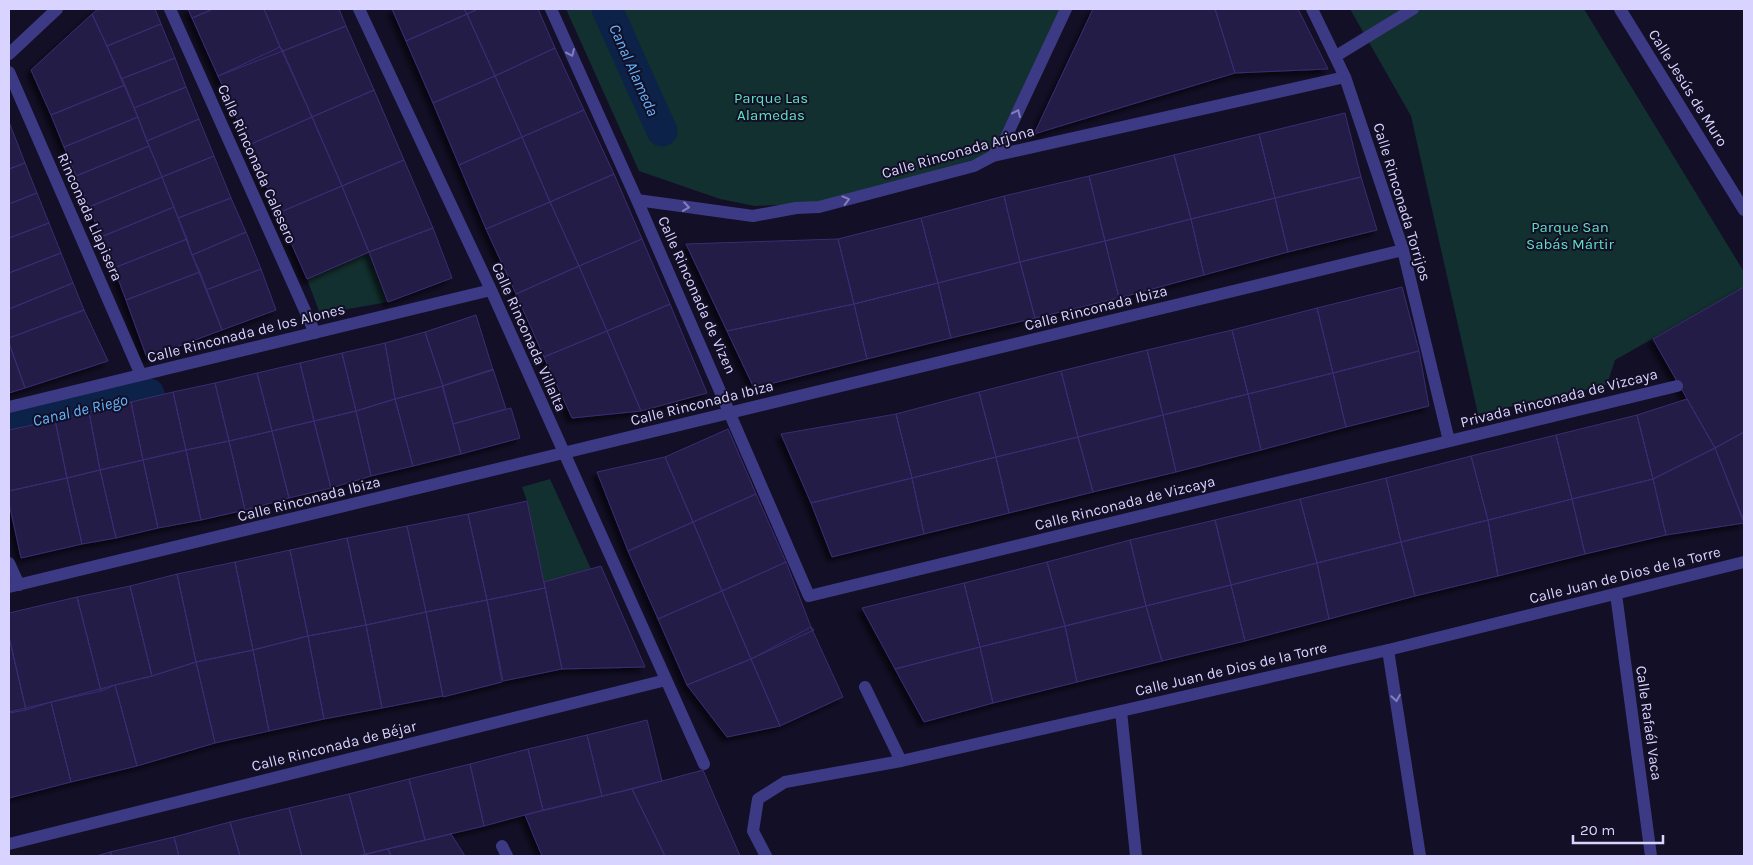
<svg xmlns="http://www.w3.org/2000/svg" width="1753" height="865" font-family="Karla,sans-serif">
  <style>
    .green { fill: #12302f }
    .lines { fill: none; stroke-linecap: round; stroke-linejoin: round }
    .canal { stroke: #0c2248; stroke-width: 31 }
    .building { fill: #241b47; stroke: #3b2d73; filter: url(#shadow) }
    .street { stroke: #3d3a85; stroke-width: 12 }
    .oneway { stroke: #837fbc }
    .labels { text-anchor: middle; dominant-baseline: central; stroke-width: 4; stroke-linejoin: round; paint-order: stroke }
    .street-label { font-size: 15px; fill: #d9d4ff; stroke: #130f26 }
    .park-label { font-size: 15px; fill: #5fe0c0; stroke: #130f26 }
    .water-label { font-size: 16px; font-style: italic; fill: #62b6ff; stroke: #130f26 }
  </style>
  <defs>
    <filter id="shadow"><feDropShadow dx="-4.5" dy="4.5" stdDeviation="2.5" flood-color="#0009"/></filter>
  </defs>
  <rect width="100%" height="100%" fill="#130f26"/>
  <path class="green" d="M 566,9 L 1060,9 L 1026,84 L 990,155 L 821,203 L 755,206 L 720,199 L 639,171 Z
    M 1350,9 L 1584,9 L 1744,272 L 1744,287 L 1615,360 L 1607,385 L 1478,414 L 1411,116 Z
    M 369,252 L 388,302 L 320,314 L 307,279 Z
    M 550,479 L 591,569 L 544,582 L 527,501 L 522,487 Z"/>
  <g class="lines">
    <path class="canal" d="M 607,9 L 662,131
      M 9,427 L 149,394 L 149,398"/>
  </g>
  <path class="building" d="M 98,9 L 155,9 L 161,24 L 107,46 L 92,14 Z
    M 188,9 L 213,9 L 192,18 Z
    M 213,9 L 264,9 L 280,47 L 283,51 L 218,76 L 192,18 Z
    M 264,9 L 339,9 L 346,26 L 283,51 L 280,47 Z
    M 392,9 L 464,9 L 467,14 L 406,41 Z
    M 464,9 L 478,9 L 467,14 Z
    M 478,9 L 538,9 L 555,48 L 495,76 L 467,14 Z
    M 1093,9 L 1215,9 L 1235,73 L 1034,134 Z
    M 1215,9 L 1298,9 L 1328,69 L 1235,73 Z
    M 92,14 L 125,85 L 51,115 L 31,70 Z
    M 467,14 L 495,76 L 433,103 L 406,41 Z
    M 161,24 L 175,58 L 121,79 L 107,46 Z
    M 346,26 L 374,90 L 312,117 L 283,51 Z
    M 280,47 L 312,117 L 249,145 L 218,76 Z
    M 555,48 L 584,110 L 522,137 L 495,76 Z
    M 175,58 L 186,87 L 134,108 L 121,79 Z
    M 495,76 L 522,137 L 459,165 L 433,103 Z
    M 125,85 L 138,117 L 64,147 L 51,115 Z
    M 186,87 L 199,119 L 147,141 L 134,108 Z
    M 374,90 L 404,160 L 342,186 L 312,117 Z
    M 584,110 L 614,174 L 550,202 L 522,137 Z
    M 1345,113 L 1361,177 L 1275,198 L 1259,134 Z
    M 138,117 L 149,146 L 76,176 L 64,147 Z
    M 312,117 L 342,186 L 278,213 L 249,145 Z
    M 199,119 L 214,156 L 162,177 L 147,141 Z
    M 9,122 L 25,163 L 9,169 Z
    M 1259,134 L 1275,198 L 1191,219 L 1174,155 Z
    M 522,137 L 550,202 L 486,229 L 459,165 Z
    M 149,146 L 162,177 L 89,207 L 76,176 Z
    M 1174,155 L 1191,219 L 1105,241 L 1089,176 Z
    M 214,156 L 231,198 L 178,218 L 162,177 Z
    M 404,160 L 433,228 L 369,252 L 342,186 Z
    M 25,163 L 37,193 L 9,204 L 9,169 Z
    M 614,174 L 642,239 L 579,266 L 550,202 Z
    M 1089,176 L 1105,241 L 1020,262 L 1004,196 Z
    M 162,177 L 174,207 L 101,237 L 89,207 Z
    M 1361,177 L 1377,230 L 1288,252 L 1275,198 Z
    M 342,186 L 369,252 L 307,279 L 278,213 Z
    M 37,193 L 49,223 L 9,238 L 9,204 Z
    M 1004,196 L 1020,262 L 938,283 L 921,218 Z
    M 231,198 L 246,232 L 192,255 L 178,218 Z
    M 1275,198 L 1288,252 L 1204,275 L 1191,219 Z
    M 550,202 L 579,266 L 516,294 L 486,229 Z
    M 174,207 L 187,239 L 114,268 L 101,237 Z
    M 921,218 L 938,283 L 854,304 L 838,239 Z
    M 1191,219 L 1204,275 L 1119,298 L 1105,241 Z
    M 49,223 L 61,253 L 9,273 L 9,238 Z
    M 433,228 L 452,278 L 388,302 L 369,252 Z
    M 246,232 L 261,269 L 206,290 L 192,255 Z
    M 187,239 L 192,255 L 200,272 L 126,300 L 114,268 Z
    M 642,239 L 670,304 L 607,331 L 579,266 Z
    M 838,239 L 854,304 L 727,331 L 686,244 Z
    M 1105,241 L 1119,298 L 1035,318 L 1020,262 Z
    M 61,253 L 73,283 L 9,309 L 9,273 Z
    M 1020,262 L 1035,318 L 951,338 L 938,283 Z
    M 579,266 L 607,331 L 544,357 L 516,294 Z
    M 261,269 L 276,310 L 222,330 L 206,290 Z
    M 200,272 L 222,330 L 147,358 L 126,300 Z
    M 73,283 L 84,310 L 9,338 L 9,309 Z
    M 938,283 L 951,338 L 867,359 L 854,304 Z
    M 1402,287 L 1419,351 L 1333,373 L 1317,308 Z
    M 1744,287 L 1744,432 L 1715,448 L 1653,339 Z
    M 670,304 L 707,393 L 641,411 L 607,331 Z
    M 854,304 L 867,359 L 754,388 L 727,331 Z
    M 1317,308 L 1333,373 L 1248,394 L 1232,330 Z
    M 84,310 L 108,361 L 25,388 L 9,343 L 9,338 Z
    M 476,315 L 493,370 L 443,386 L 425,332 Z
    M 1232,330 L 1248,394 L 1163,415 L 1147,350 Z
    M 607,331 L 641,411 L 572,418 L 544,357 Z
    M 425,332 L 443,386 L 395,399 L 385,343 Z
    M 9,343 L 25,388 L 9,393 Z
    M 385,343 L 395,399 L 356,411 L 342,353 Z
    M 1147,350 L 1163,415 L 1078,437 L 1061,371 Z
    M 1419,351 L 1429,406 L 1346,427 L 1333,373 Z
    M 342,353 L 356,411 L 314,421 L 300,363 Z
    M 300,363 L 314,421 L 272,431 L 257,373 Z
    M 493,369 L 506,409 L 453,424 L 442,386 Z
    M 1061,371 L 1078,437 L 996,457 L 979,392 Z
    M 257,373 L 272,431 L 229,441 L 215,383 Z
    M 1333,373 L 1346,427 L 1261,450 L 1248,394 Z
    M 215,383 L 229,441 L 186,450 L 173,392 Z
    M 443,386 L 461,454 L 413,466 L 395,399 Z
    M 173,392 L 186,450 L 143,460 L 131,402 Z
    M 979,392 L 996,457 L 912,478 L 896,414 Z
    M 1248,394 L 1261,450 L 1176,472 L 1163,415 Z
    M 395,399 L 413,466 L 371,476 L 356,411 Z
    M 1687,399 L 1715,448 L 1653,479 L 1637,415 Z
    M 131,402 L 143,460 L 100,470 L 89,412 Z
    M 511,408 L 520,438 L 461,454 L 453,424 Z
    M 356,411 L 371,476 L 331,488 L 314,421 Z
    M 89,412 L 100,470 L 67,478 L 55,420 Z
    M 896,414 L 912,478 L 811,503 L 781,434 Z
    M 1163,415 L 1176,472 L 1093,492 L 1078,437 Z
    M 1637,415 L 1653,479 L 1572,499 L 1556,435 Z
    M 55,420 L 67,478 L 9,491 L 9,430 Z
    M 314,421 L 331,488 L 289,498 L 272,431 Z
    M 728,429 L 756,494 L 693,522 L 665,457 Z
    M 272,431 L 289,498 L 245,510 L 229,441 Z
    M 1744,432 L 1744,521 L 1715,448 Z
    M 1556,435 L 1572,499 L 1488,520 L 1471,456 Z
    M 1078,437 L 1093,492 L 1009,513 L 996,457 Z
    M 229,441 L 245,510 L 201,520 L 186,450 Z
    M 1715,448 L 1744,523 L 1666,535 L 1653,479 Z
    M 186,450 L 201,520 L 158,528 L 143,460 Z
    M 1471,456 L 1488,520 L 1401,542 L 1386,478 Z
    M 665,457 L 693,522 L 628,551 L 597,472 Z
    M 996,457 L 1009,513 L 924,534 L 912,478 Z
    M 143,460 L 158,528 L 116,538 L 100,470 Z
    M 100,470 L 116,538 L 82,544 L 67,478 Z
    M 67,478 L 82,544 L 21,558 L 9,503 L 9,491 Z
    M 912,478 L 924,534 L 832,557 L 811,503 Z
    M 1386,478 L 1401,542 L 1317,563 L 1300,499 Z
    M 1653,479 L 1666,535 L 1585,554 L 1572,499 Z
    M 756,494 L 786,562 L 722,591 L 693,522 Z
    M 1300,499 L 1317,563 L 1231,585 L 1215,520 Z
    M 1572,499 L 1585,554 L 1498,576 L 1488,520 Z
    M 527,501 L 545,588 L 487,600 L 468,514 Z
    M 468,514 L 487,600 L 426,612 L 407,526 Z
    M 1215,520 L 1231,585 L 1146,606 L 1130,540 Z
    M 1488,520 L 1498,576 L 1415,596 L 1401,542 Z
    M 693,522 L 722,591 L 658,619 L 628,551 Z
    M 407,526 L 426,612 L 366,625 L 347,538 Z
    M 347,538 L 366,625 L 308,636 L 290,550 Z
    M 1130,540 L 1146,606 L 1065,626 L 1047,562 Z
    M 1401,542 L 1415,596 L 1329,619 L 1317,563 Z
    M 290,550 L 308,636 L 253,650 L 235,562 Z
    M 235,562 L 253,650 L 196,662 L 177,574 Z
    M 786,562 L 811,627 L 814,630 L 751,659 L 722,591 Z
    M 1047,562 L 1065,626 L 980,647 L 964,583 Z
    M 1317,563 L 1329,619 L 1245,641 L 1231,585 Z
    M 601,566 L 645,667 L 562,669 L 544,582 Z
    M 177,574 L 196,662 L 152,676 L 130,586 Z
    M 964,583 L 980,647 L 895,669 L 862,608 Z
    M 1231,585 L 1245,641 L 1162,661 L 1146,606 Z
    M 130,586 L 152,676 L 115,685 L 101,691 L 77,597 Z
    M 545,588 L 562,669 L 503,681 L 487,600 Z
    M 722,591 L 751,659 L 687,685 L 658,619 Z
    M 77,597 L 101,691 L 51,702 L 26,710 L 9,637 L 9,613 Z
    M 487,600 L 502,682 L 443,697 L 426,612 Z
    M 1146,606 L 1162,661 L 1077,682 L 1065,626 Z
    M 426,612 L 443,696 L 382,708 L 366,625 Z
    M 366,625 L 382,708 L 324,719 L 308,636 Z
    M 1065,626 L 1077,682 L 993,703 L 980,647 Z
    M 811,627 L 843,697 L 780,726 L 751,659 Z
    M 308,636 L 324,719 L 269,731 L 253,650 Z
    M 9,637 L 26,710 L 9,713 Z
    M 980,647 L 993,703 L 924,722 L 895,669 Z
    M 253,650 L 269,731 L 215,743 L 196,662 Z
    M 751,659 L 780,726 L 727,737 L 687,685 Z
    M 196,662 L 215,743 L 137,766 L 115,685 L 152,676 Z
    M 115,685 L 137,766 L 71,782 L 51,702 Z
    M 51,702 L 71,782 L 9,798 L 9,712 Z
    M 647,720 L 662,781 L 602,796 L 587,735 Z
    M 587,735 L 602,796 L 543,810 L 528,749 Z
    M 528,749 L 543,810 L 484,826 L 470,764 Z
    M 470,764 L 484,826 L 425,840 L 409,779 Z
    M 703,770 L 740,856 L 665,856 L 632,789 Z
    M 409,779 L 425,840 L 365,854 L 349,794 Z
    M 632,789 L 665,856 L 542,856 L 525,815 Z
    M 349,794 L 365,854 L 358,856 L 302,856 L 289,808 Z
    M 289,808 L 302,856 L 240,856 L 230,822 Z
    M 230,822 L 240,856 L 179,856 L 174,837 Z
    M 451,834 L 465,856 L 391,856 L 388,849 Z
    M 174,837 L 179,856 L 112,856 L 110,852 Z
    M 388,849 L 391,856 L 360,856 Z
    M 110,852 L 112,856 L 96,856 Z"/>
  <g class="lines">
    <path class="street" d="M 170,9 L 315,333
      M 359,9 L 491,290 L 704,764
      M 551,9 L 637,200 L 809,596 L 1677,386
      M 1312,9 L 1345,77 L 1403,250 L 1449,441
      M 1620,9 L 1744,210
      M 9,54 L 57,9
      M 1336,56 L 1413,9
      M 9,72 L 141,375
      M 993,156 L 1006,137 L 1066,9
      M 637,200 L 753,216 L 796,208 L 819,207 L 974,166 L 993,156 L 1345,77
      M 9,407 L 491,290
      M 9,563 L 19,585
      M 9,587 L 1403,250
      M 1616,594 L 1651,856
      M 1388,650 L 1420,856
      M 865,687 L 901,761
      M 1121,711 L 1136,856
      M 9,844 L 666,680
      M 502,846 L 507,856
      M 766,856 L 753,831 L 758,799 L 785,782 L 901,761 L 1121,711 L 1388,650 L 1744,562"/>
  </g>
  <defs><path id="oneway-chevron" d="M-2-3.5L2.5 0L-2 3.5" fill="none" stroke-width="1.6" stroke-linecap="round" stroke-linejoin="round" transform="scale(1.25)"/></defs>
  <g class="oneway">
    <use href="#oneway-chevron" transform="translate(571 53) rotate(66)"/>
    <use href="#oneway-chevron" transform="translate(1017 113) rotate(-65)"/>
    <use href="#oneway-chevron" transform="translate(846 200) rotate(-15)"/>
    <use href="#oneway-chevron" transform="translate(686 207) rotate(8)"/>
    <use href="#oneway-chevron" transform="translate(1396 698) rotate(81)"/>
  </g>
  <g class="labels">
    <g class="street-label">
      <text transform="translate(1688 88) rotate(58)">Calle Jesús de Muro</text>
      <text transform="translate(958 152) rotate(-16)">Calle Rinconada Arjona</text>
      <text transform="translate(257 164) rotate(66)">Calle Rinconada Calesero</text>
      <text transform="translate(1402 202) rotate(73)">Calle Rinconada Torrijos</text>
      <text transform="translate(90 217) rotate(66)">Rinconada Llapisera</text>
      <text transform="translate(697 295) rotate(66)">Calle Rinconada de Vizen</text>
      <text transform="translate(1096 308) rotate(-14)">Calle Rinconada Ibiza</text>
      <text transform="translate(246 333) rotate(-14)">Calle Rinconada de los Alones</text>
      <text transform="translate(529 337) rotate(66)">Calle Rinconada Villalta</text>
      <text transform="translate(1559 398) rotate(-14)">Privada Rinconada de Vizcaya</text>
      <text transform="translate(702 403) rotate(-14)">Calle Rinconada Ibiza</text>
      <text transform="translate(309 499) rotate(-14)">Calle Rinconada Ibiza</text>
      <text transform="translate(1125 503) rotate(-14)">Calle Rinconada de Vizcaya</text>
      <text transform="translate(1625 575) rotate(-14)">Calle Juan de Dios de la Torre</text>
      <text transform="translate(1231 669) rotate(-13)">Calle Juan de Dios de la Torre</text>
      <text transform="translate(1649 723) rotate(82)">Calle Rafaél Vaca</text>
      <text transform="translate(334 746) rotate(-14)">Calle Rinconada de Béjar</text>
    </g>
    <g class="park-label">
      <text x="771" y="98">Parque Las<tspan x="771" dy="17">Alamedas</tspan></text>
      <text x="1570" y="227">Parque San<tspan x="1570" dy="17">Sabás Mártir</tspan></text>
    </g>
    <g class="water-label">
      <text transform="translate(634 70) rotate(66)">Canal Alameda</text>
      <text transform="translate(80 410) rotate(-13)">Canal de Riego</text>
    </g>
  </g>
  <rect width="1753" height="865" fill="none" stroke="#d9d4ff" stroke-width="20"/>
  <path d="M1573 835v8h90v-8" fill="none" stroke="#d9d4ff" stroke-width="2.5"/>
  <text x="1580" y="835" font-size="15" fill="#d9d4ff" stroke="#130f26" stroke-width="4" paint-order="stroke">20 m</text>
</svg>
